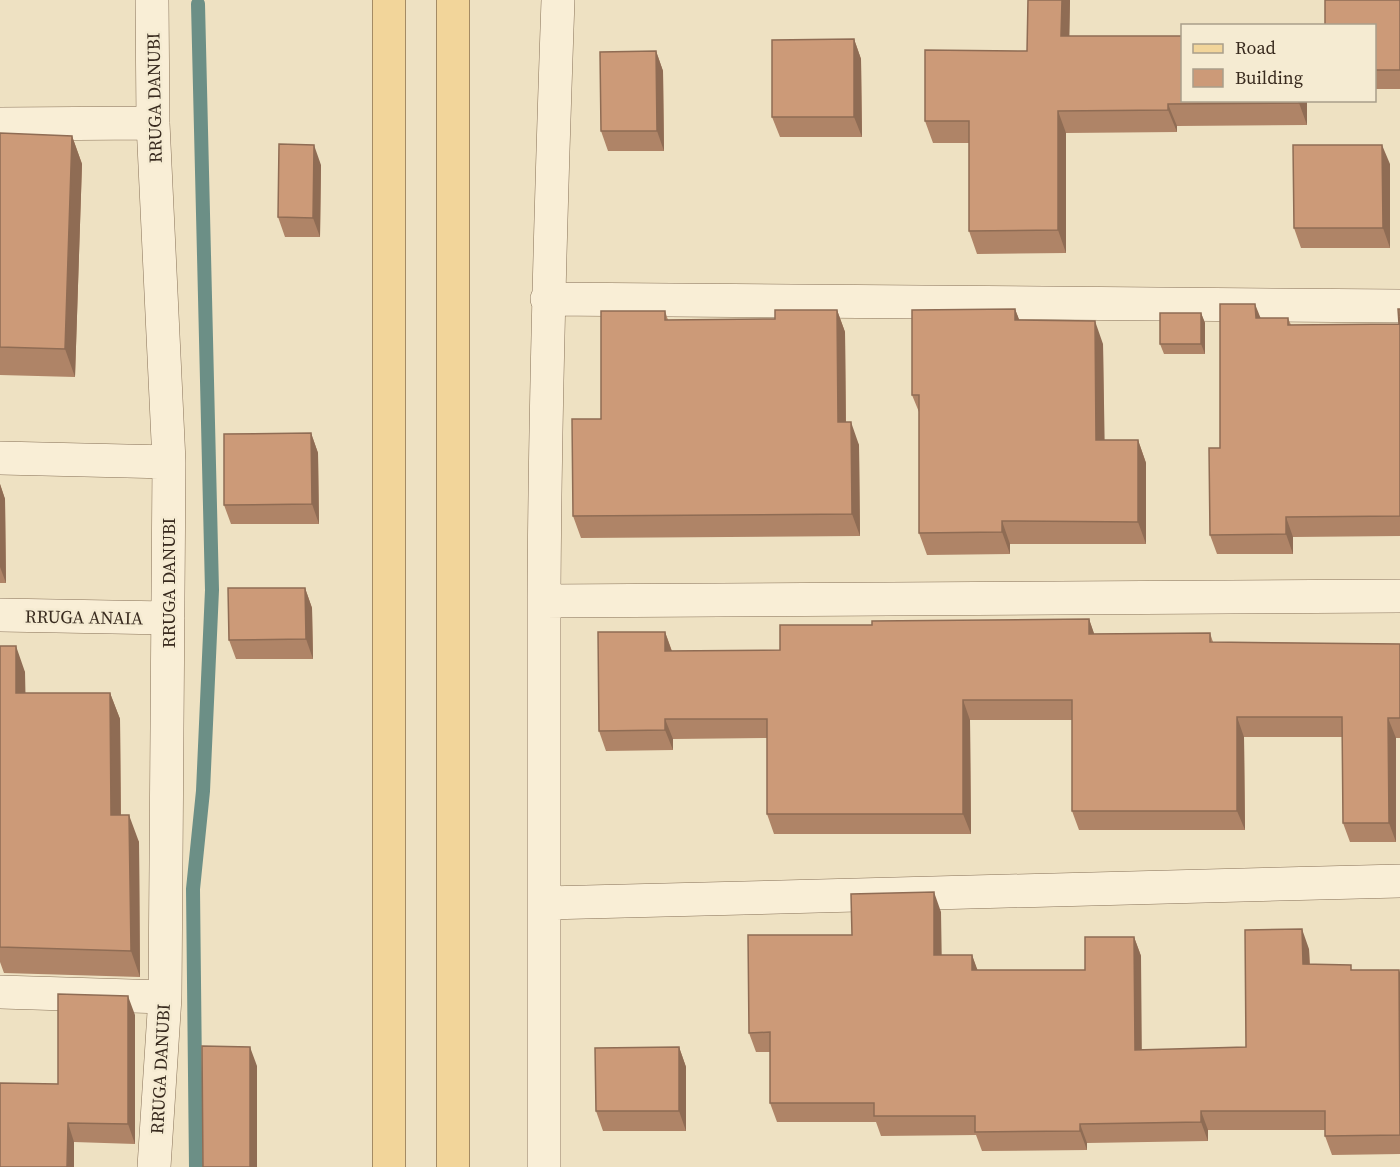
<svg xmlns="http://www.w3.org/2000/svg" width="1400" height="1167" font-family="'Source Serif 4',serif">
  <style>
    .lines { fill: none; stroke-linecap: round; stroke-linejoin: round }
    .stream { stroke: #6c8f86; stroke-width: 14 }
    .street-casing { stroke: #887259; stroke-width: 34 }
    .primary-casing { stroke: #56402e; stroke-width: 34 }
    .street { stroke: #f9eed6; stroke-width: 33 }
    .primary { stroke: #f2d59a; stroke-width: 33 }
    .wall { fill: #af8467 }
    .shaded-wall { fill: #8f6c54 }
    .building { fill: #cc9a78; stroke: #8f6c54; stroke-width: 1.5 }
    .labels { text-anchor: middle; dominant-baseline: central; stroke-width: 5; stroke-linejoin: round; paint-order: stroke }
    .street-label { font-size: 18px; fill: #382a1e; stroke: #f5ebd2 }
  </style>
  <rect width="100%" height="100%" fill="#eee1c2"/>
  <g class="lines">
    <path class="stream" d="M 196,1167 L 193,889 L 203,791 L 212,590 L 198,4"/>
    <g class="street-casing">
      <path id="street" d="M 152,0 L 153,123 L 169,462 L 165,997 L 154,1167
        M 0,124 L 153,123
        M 547,299 L 1400,306
        M 0,458 L 169,462
        M 544,601 L 1400,596
        M 0,615 L 168,618
        M 546,903 L 1400,881
        M 0,992 L 165,997
        M 544,1167 C 545,977 543,788 544,598 C 545,399 551,199 558,0"/>
    </g>
    <g class="primary-casing">
      <path id="primary" d="M 389,0 L 389,1167
        M 453,1167 L 453,0"/>
    </g>
    <use href="#street" class="street"/>
    <use href="#primary" class="primary"/>
  </g>
  <path class="wall" d="M 1028,0 L 1070,0 L 1069,36 L 1307,100 L 1307,125 L 1177,126 L 1177,132 L 1066,133 L 1066,253 L 977,254 L 969,231 L 969,143 L 933,143 L 925,121 L 1027,51 Z
    M 1400,0 L 1400,89 L 1374,89 L 1374,26 Z
    M 854,39 L 861,59 L 862,137 L 780,137 L 772,117 Z
    M 656,51 L 663,71 L 664,151 L 608,151 L 601,131 Z
    M 0,133 L 72,136 L 82,164 L 75,377 L 0,375 Z
    M 1390,164 L 1390,248 L 1301,248 L 1294,228 Z
    M 321,165 L 320,237 L 285,237 L 278,217 Z
    M 1015,309 L 1019,320 L 1103,344 L 1104,440 L 1138,440 L 1146,463 L 1146,544 L 1010,544 L 1010,554 L 927,555 L 919,533 L 919,412 L 912,395 Z
    M 1400,309 L 1400,536 L 1293,537 L 1293,554 L 1217,554 L 1210,535 L 1220,448 L 1260,318 L 1288,318 L 1291,325 L 1399,324 Z
    M 837,310 L 845,332 L 846,422 L 859,445 L 860,536 L 581,538 L 573,516 L 601,419 L 665,311 L 668,320 L 775,319 Z
    M 1201,313 L 1205,323 L 1205,354 L 1164,354 L 1160,344 Z
    M 311,433 L 318,453 L 319,524 L 231,524 L 224,505 Z
    M 0,484 L 5,499 L 6,583 L 0,583 Z
    M 305,588 L 312,608 L 313,659 L 236,659 L 229,640 Z
    M 1089,619 L 1094,634 L 1210,633 L 1213,642 L 1400,644 L 1400,738 L 1396,738 L 1396,842 L 1350,842 L 1343,823 L 1343,737 L 1244,737 L 1245,830 L 1079,830 L 1072,811 L 1072,720 L 970,720 L 971,834 L 774,834 L 767,814 L 767,738 L 673,739 L 673,750 L 606,751 L 599,731 L 665,632 L 672,651 L 780,650 L 872,625 Z
    M 0,646 L 25,672 L 25,693 L 110,693 L 120,719 L 121,815 L 139,842 L 140,977 L 4,973 L 0,962 Z
    M 941,912 L 941,955 L 972,955 L 977,970 L 1085,970 L 1134,937 L 1141,956 L 1141,1050 L 1246,1047 L 1309,949 L 1310,964 L 1353,970 L 1400,973 L 1400,1154 L 1332,1155 L 1325,1136 L 1325,1130 L 1208,1130 L 1208,1141 L 1087,1143 L 1087,1150 L 982,1151 L 976,1135 L 881,1136 L 876,1122 L 777,1122 L 770,1103 L 770,1052 L 756,1052 L 749,1033 L 852,935 Z
    M 135,1015 L 135,1144 L 74,1142 L 74,1167 L 58,1084 Z
    M 679,1047 L 686,1067 L 686,1131 L 603,1131 L 596,1111 Z"/>
  <path class="shaded-wall" d="M 1062,0 L 1070,0 L 1069,58 L 1061,36 Z
    M 854,39 L 861,59 L 862,137 L 854,117 Z
    M 656,51 L 663,71 L 664,151 L 657,131 Z
    M 1299,100 L 1307,100 L 1307,125 L 1299,103 Z
    M 1168,104 L 1177,126 L 1177,132 L 1168,110 Z
    M 1058,111 L 1066,133 L 1066,253 L 1058,230 Z
    M 72,136 L 82,164 L 75,377 L 65,349 Z
    M 314,145 L 321,165 L 320,237 L 313,218 Z
    M 1382,145 L 1390,164 L 1390,248 L 1383,228 Z
    M 1255,304 L 1263,324 L 1256,318 Z
    M 1015,309 L 1024,332 L 1015,320 Z
    M 837,310 L 845,332 L 846,445 L 838,422 Z
    M 1201,313 L 1205,323 L 1205,354 L 1201,344 Z
    M 1095,321 L 1103,344 L 1105,463 L 1096,440 Z
    M 851,422 L 859,445 L 860,536 L 852,514 Z
    M 311,433 L 318,453 L 319,524 L 312,504 Z
    M 1138,440 L 1146,463 L 1146,544 L 1138,522 Z
    M 0,484 L 5,499 L 6,583 L 0,567 Z
    M 1286,517 L 1293,537 L 1293,554 L 1286,534 Z
    M 1002,521 L 1010,544 L 1010,554 L 1002,532 Z
    M 305,588 L 312,608 L 313,659 L 306,639 Z
    M 1089,619 L 1096,639 L 1089,634 Z
    M 665,632 L 672,652 L 665,651 Z
    M 16,646 L 25,672 L 26,719 L 16,693 Z
    M 110,693 L 120,719 L 121,842 L 111,815 Z
    M 963,700 L 970,720 L 971,834 L 963,814 Z
    M 1237,717 L 1244,737 L 1245,830 L 1237,811 Z
    M 1388,718 L 1396,738 L 1396,842 L 1389,823 Z
    M 665,719 L 673,739 L 673,750 L 665,730 Z
    M 129,815 L 139,842 L 140,977 L 131,951 Z
    M 934,892 L 941,912 L 942,974 L 934,955 Z
    M 1302,929 L 1309,949 L 1310,984 L 1303,964 Z
    M 1134,937 L 1141,956 L 1142,1069 L 1135,1050 Z
    M 972,955 L 979,974 L 972,970 Z
    M 1399,970 L 1400,973 L 1400,1057 L 1399,1054 Z
    M 128,996 L 135,1015 L 135,1144 L 128,1124 Z
    M 250,1047 L 257,1066 L 257,1167 L 250,1167 Z
    M 679,1047 L 686,1067 L 686,1131 L 679,1111 Z
    M 1201,1111 L 1208,1130 L 1208,1141 L 1201,1122 Z
    M 68,1123 L 74,1142 L 74,1167 L 67,1167 Z
    M 1080,1124 L 1087,1143 L 1087,1150 L 1080,1131 Z"/>
  <path class="building" d="M 1028,0 L 1062,0 L 1061,36 L 1182,36 L 1182,100 L 1299,100 L 1299,103 L 1168,104 L 1168,110 L 1058,111 L 1058,230 L 969,231 L 969,121 L 925,121 L 925,50 L 1027,51 Z
    M 1325,0 L 1400,0 L 1400,70 L 1374,70 L 1374,26 L 1325,26 Z
    M 854,39 L 854,117 L 772,117 L 772,40 Z
    M 656,51 L 657,131 L 601,131 L 600,52 Z
    M 0,133 L 72,136 L 65,349 L 0,347 Z
    M 279,144 L 314,145 L 313,218 L 278,217 Z
    M 1293,145 L 1382,145 L 1383,228 L 1294,228 Z
    M 1220,304 L 1255,304 L 1256,318 L 1288,318 L 1288,325 L 1399,324 L 1398,309 L 1400,309 L 1400,516 L 1286,517 L 1286,534 L 1210,535 L 1209,448 L 1220,448 Z
    M 1015,309 L 1015,320 L 1095,321 L 1096,440 L 1138,440 L 1138,522 L 1002,521 L 1002,532 L 919,533 L 919,395 L 912,395 L 912,310 Z
    M 775,310 L 837,310 L 838,422 L 851,422 L 852,514 L 573,516 L 572,419 L 601,419 L 601,311 L 665,311 L 665,320 L 775,319 Z
    M 1160,313 L 1201,313 L 1201,344 L 1160,344 Z
    M 311,433 L 312,504 L 224,505 L 224,434 Z
    M 228,588 L 305,588 L 306,639 L 229,640 Z
    M 1089,619 L 1089,634 L 1210,633 L 1210,642 L 1400,644 L 1400,718 L 1388,718 L 1389,823 L 1343,823 L 1342,717 L 1237,717 L 1237,811 L 1072,811 L 1072,700 L 963,700 L 963,814 L 767,814 L 767,719 L 665,719 L 665,730 L 599,731 L 598,632 L 665,632 L 665,651 L 780,650 L 780,625 L 872,625 L 872,621 Z
    M 0,646 L 16,646 L 16,693 L 110,693 L 111,815 L 129,815 L 131,951 L 0,947 Z
    M 934,892 L 934,955 L 972,955 L 972,970 L 1085,970 L 1085,937 L 1134,937 L 1135,1050 L 1246,1047 L 1245,930 L 1302,929 L 1303,964 L 1351,965 L 1351,970 L 1399,970 L 1400,1135 L 1325,1136 L 1325,1111 L 1201,1111 L 1201,1122 L 1080,1124 L 1080,1131 L 975,1132 L 975,1116 L 874,1116 L 874,1103 L 770,1103 L 770,1032 L 749,1033 L 748,935 L 852,935 L 851,894 Z
    M 58,994 L 128,996 L 128,1124 L 68,1123 L 67,1167 L 0,1167 L 0,1083 L 58,1084 Z
    M 202,1046 L 250,1047 L 250,1167 L 203,1167 Z
    M 679,1047 L 679,1111 L 596,1111 L 595,1048 Z"/>
  <g class="labels">
    <g class="street-label">
      <text transform="translate(154 98) rotate(-91)">RRUGA DANUBI</text>
      <text transform="translate(168 583) rotate(-90)">RRUGA DANUBI</text>
      <text transform="translate(84 617) rotate(1)">RRUGA ANAIA</text>
      <text transform="translate(160 1069) rotate(-87)">RRUGA DANUBI</text>
    </g>
  </g>
  <rect x="1181" y="24" width="195" height="78" fill="#f5ebd2" stroke="#a99e8a" stroke-width="1.5"/>
  <rect x="1193" y="44" width="30" height="9" fill="#f2d59a" stroke="#a99e8a" stroke-width="1.5"/>
  <text x="1235" y="54" font-size="18" fill="#382a1e">Road</text>
  <rect x="1193" y="69" width="30" height="18" fill="#cc9a78" stroke="#a99e8a" stroke-width="1.5"/>
  <text x="1235" y="84" font-size="18" fill="#382a1e">Building</text>
</svg>
